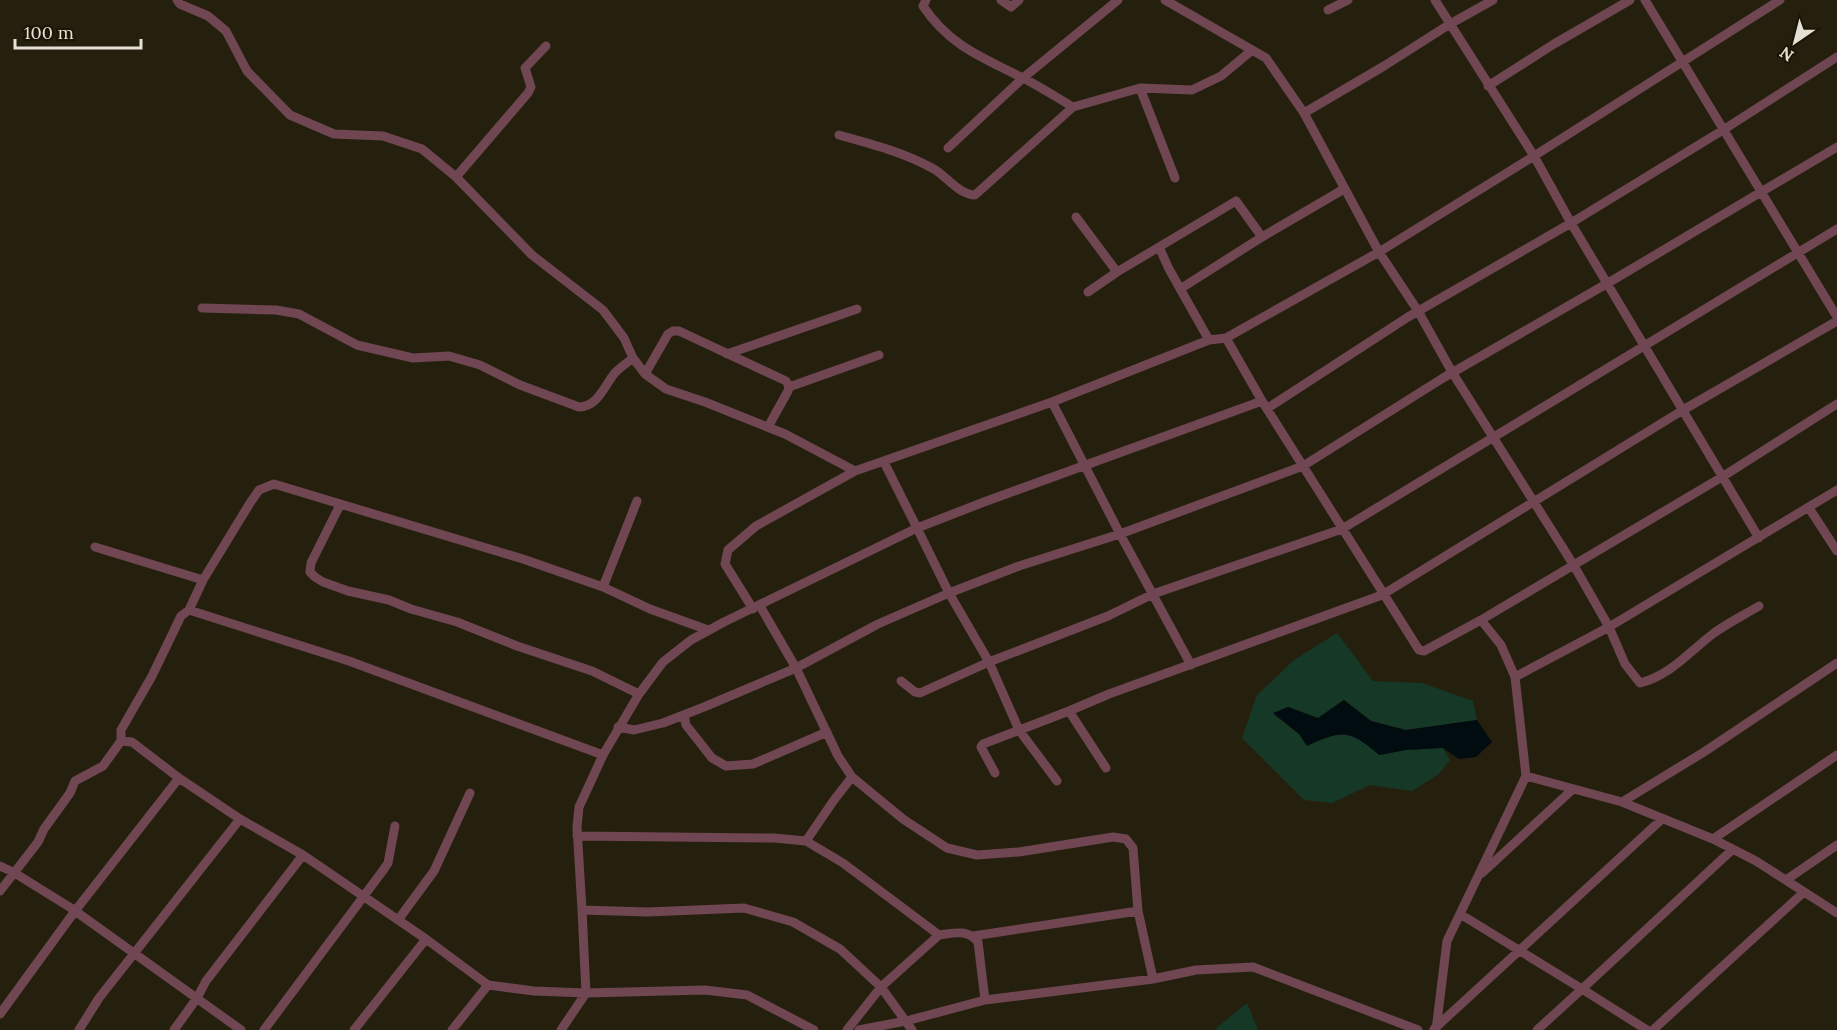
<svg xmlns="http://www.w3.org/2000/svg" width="1837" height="1030" font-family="Lora,serif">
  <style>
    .green { fill: #163827 }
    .water { fill: #000c10 }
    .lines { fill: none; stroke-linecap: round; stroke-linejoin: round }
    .street { stroke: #6f4651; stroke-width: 9 }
  </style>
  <rect width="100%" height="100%" fill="#25200e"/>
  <path class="green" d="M 1337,633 L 1373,681 L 1422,683 L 1473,701 L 1477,720 L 1406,730 L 1371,721 L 1344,700 L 1318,718 L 1288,707 L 1273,714 L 1299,734 L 1307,746 C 1342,730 1350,729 1380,755 L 1406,750 L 1443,748 L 1450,760 L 1439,774 L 1412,791 L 1370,785 L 1332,803 L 1304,800 L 1242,738 L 1257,695 L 1294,660 Z
    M 1247,1003 L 1258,1030 L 1214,1030 Z"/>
  <path class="water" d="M 1344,700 L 1371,721 L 1406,730 L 1477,720 L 1492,742 L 1476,757 L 1459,759 L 1443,748 L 1406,750 L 1379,755 C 1349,729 1342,730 1307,746 L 1299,734 L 1273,713 L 1288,707 L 1318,718 Z"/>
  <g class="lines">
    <path class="street" d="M 177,0 L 180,4 L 208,16 L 226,31 L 247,71 L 290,115 L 334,134 L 383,136 L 422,149 L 456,177 L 532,255 L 603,310 L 624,338 L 633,358 L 645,374 L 666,389 L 705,402 L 785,434 L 855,471 L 1052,402 L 1209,340 L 1226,338 L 1379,252 L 1534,156 L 1780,0
      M 926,0 L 923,6 C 949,45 981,57 1021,77 C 1039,86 1056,97 1073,107
      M 1001,0 L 1011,7 L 1019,0
      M 1165,0 L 1266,58 L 1304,113 L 1384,66 L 1450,24 L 1493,0
      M 1435,0 L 1534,156 L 1571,223 L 1759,538
      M 1645,0 L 1837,317
      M 1328,10 L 1348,0
      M 1488,86 L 1554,44 L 1630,0
      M 1140,88 L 1175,178
      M 1304,113 L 1379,252 L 1418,311 L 1452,372 L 1573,564 L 1609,627 L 1625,664 L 1640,683 C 1671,675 1690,651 1714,633 C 1728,623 1744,615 1759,606
      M 839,135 C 871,144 903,152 932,168 C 946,175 959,195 975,195 L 1073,107 L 1140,88 L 1192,90 L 1221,76 L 1251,51
      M 948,148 L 1023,78 L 1118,0
      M 456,177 L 528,93 L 531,87 L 525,68 L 546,46
      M 1076,217 L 1117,272
      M 1159,247 L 1236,201 L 1262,237
      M 1180,289 L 1262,237 L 1344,189
      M 1088,292 L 1117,272 L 1159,247 L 1169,269 L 1209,340
      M 202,308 L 276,310 L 299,314 L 357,345 L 413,358 L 449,356 L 480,365 L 520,385 L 579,407 C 597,407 604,387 614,374 C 619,368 627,363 633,358
      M 1226,338 L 1262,401 L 1419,650 L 1424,651 L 1481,620 L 1501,645 L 1515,677 L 1526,776 L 1447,941 L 1436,1030
      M 727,354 L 857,309
      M 645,374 L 668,334 L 673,331 L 679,331 L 786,381 L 789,387 L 788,391 L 768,427
      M 789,387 L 879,355
      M 1052,402 L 1120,534 L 1191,665
      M 1268,408 L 1408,317 L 1571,223 L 1723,130 L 1837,57
      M 884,462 L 917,528 L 984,502 L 1262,401
      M 637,501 L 603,587 L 650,609 L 708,630
      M 340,505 L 311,563 L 310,572 L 315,577 L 323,582 L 348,591 L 389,600 L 411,609 L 457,622 L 517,646 L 592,671 L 639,694
      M 1809,508 L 1837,551
      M 95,547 L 203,580
      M 760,606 L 796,668 L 838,756 L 852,777 L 903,819 L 947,848 L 977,855 L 1019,852 L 1113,837 L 1126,839 L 1133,848 L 1138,911 L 1153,979
      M 753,609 L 725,564 L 728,550 L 756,526 L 855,471
      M 189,610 L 203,580 L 250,503 L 259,490 L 274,484 L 523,559 L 603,587
      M 1481,620 L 1722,477 L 1837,404
      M 1515,677 L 1609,627 L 1837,490
      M 901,681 L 915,692 L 920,693 L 989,662 L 1108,616 L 1153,594 L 1342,529 L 1837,229
      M 1069,711 L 1106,768
      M 684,715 L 686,725 L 712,758 L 726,766 L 753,764 L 827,732
      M 618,727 L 634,730 L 663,723 L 704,707 L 796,668 L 878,624 L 949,593 L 989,662 L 1019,730 L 1057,781
      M 121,741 L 121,730 L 152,676 L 181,616 L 189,610 L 349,661 L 603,755
      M 995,773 L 981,747 L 983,744 L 1069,711 L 1109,694 L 1382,595 L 1683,410 L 1837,321
      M 1526,776 L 1622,802 L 1713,839 L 1756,861 L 1837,913
      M 1622,802 L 1704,752 L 1837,663
      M 577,836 L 774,838 L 806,841 L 843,863 L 939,935 C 954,933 968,929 978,942 L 985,1000
      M 1713,839 L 1837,755
      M 806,841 L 834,800 L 852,777
      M 0,866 L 13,872 L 71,908 L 241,1030
      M 1482,873 L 1573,789
      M 1786,880 L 1837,845
      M 0,891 L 38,842 L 44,829 L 70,793 L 75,781 L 103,766 L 121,741 L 132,742 L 179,778 L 240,819
      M 1460,914 L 1582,989 L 1537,1030
      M 398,920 L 434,871 L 470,793
      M 973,936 L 1138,911
      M 0,1014 L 75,911 L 179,778
      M 1434,1029 L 1662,819
      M 79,1030 L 99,998 L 240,819 L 303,855 L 426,939 L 488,985 L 534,991 L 586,993 L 705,990 L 747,995 L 814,1030
      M 174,1030 L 197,998 L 206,981 L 303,855
      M 264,1030 L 384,869 L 388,863 L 395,826
      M 354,1030 L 426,939
      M 452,1030 L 488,985
      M 561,1030 L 586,993 L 582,910
      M 847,1030 L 881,987 L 939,935
      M 859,1030 L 906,1021 L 985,1000 L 1153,979 L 1196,970 L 1253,967 L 1418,1030
      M 912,1030 L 881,987 L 840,949 L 793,922 L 744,908 L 648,912 L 582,910 L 577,827 L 579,807 L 603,755 L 639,694 L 663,662 L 691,640 L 724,622 L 917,528 L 949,593 L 1019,566 L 1120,534 L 1303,466 L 1443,378 L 1608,283 L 1837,147
      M 1647,1030 L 1582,989 L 1733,849
      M 1653,1030 L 1804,892"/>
  </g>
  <g transform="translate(1795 42) rotate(215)" stroke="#1c1606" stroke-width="4.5" paint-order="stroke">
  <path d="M0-4.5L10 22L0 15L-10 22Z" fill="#e5e1d6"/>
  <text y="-9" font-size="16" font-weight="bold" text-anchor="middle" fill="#e5e1d6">N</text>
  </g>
  <path d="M15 39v9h126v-9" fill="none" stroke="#e5e1d6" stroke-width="3"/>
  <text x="24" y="39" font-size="18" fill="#e5e1d6" stroke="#1c1606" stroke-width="4.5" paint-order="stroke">100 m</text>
</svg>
